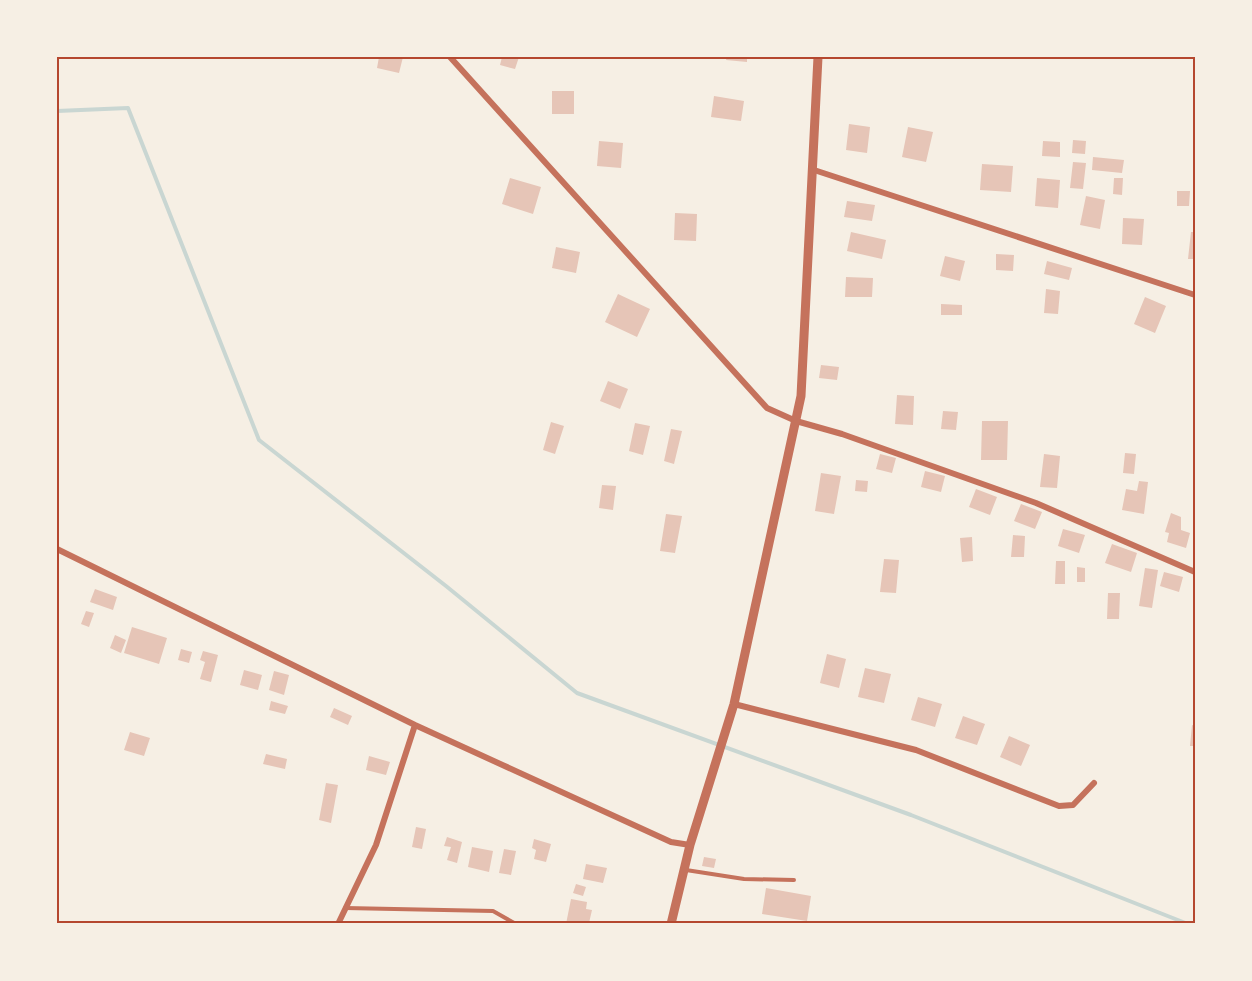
<svg xmlns="http://www.w3.org/2000/svg" width="1252" height="981" font-family="'Open Sans',sans-serif">
  <style>
    .lines { fill: none; stroke-linecap: round; stroke-linejoin: round }
    .stream { stroke: #c9d6d2; stroke-width: 4 }
    .building { fill: #e6c5b7 }
    .service { stroke: #c5725c; stroke-width: 4 }
    .minor { stroke: #c5725c; stroke-width: 6 }
    .tertiary { stroke: #c5725c; stroke-width: 9 }
    .neatline { fill: none; stroke: #b5482f; stroke-width: 2 }
  </style>
  <rect width="100%" height="100%" fill="#f6efe4"/>
  <g class="lines">
    <path class="stream" d="M 57,111 L 128,108 L 259,440 L 446,586 L 577,693 L 911,815 L 1188,924"/>
  </g>
  <path class="building" d="M 379,57 L 403,57 L 399,73 L 377,68 Z
    M 502,57 L 519,57 L 515,69 L 500,65 Z
    M 727,57 L 747,57 L 747,62 L 726,60 Z
    M 552,91 L 574,91 L 574,114 L 552,114 Z
    M 714,96 L 744,101 L 741,121 L 711,117 Z
    M 849,124 L 870,127 L 867,153 L 846,150 Z
    M 908,127 L 933,132 L 926,162 L 902,157 Z
    M 1073,140 L 1086,141 L 1085,154 L 1072,153 Z
    M 599,141 L 623,143 L 621,168 L 597,166 Z
    M 1043,141 L 1060,142 L 1060,157 L 1042,156 Z
    M 1093,157 L 1124,160 L 1122,173 L 1092,170 Z
    M 1073,162 L 1086,163 L 1083,189 L 1070,188 Z
    M 982,164 L 1013,166 L 1011,192 L 980,190 Z
    M 510,178 L 541,187 L 533,214 L 502,204 Z
    M 1037,178 L 1060,180 L 1058,208 L 1035,206 Z
    M 1114,178 L 1123,178 L 1122,195 L 1113,194 Z
    M 1177,191 L 1190,191 L 1189,206 L 1177,206 Z
    M 1086,196 L 1105,200 L 1100,229 L 1080,225 Z
    M 847,201 L 875,205 L 872,221 L 844,217 Z
    M 675,213 L 697,214 L 696,241 L 674,240 Z
    M 1123,218 L 1144,219 L 1142,245 L 1122,244 Z
    M 851,232 L 886,240 L 882,259 L 847,251 Z
    M 1191,232 L 1195,232 L 1195,259 L 1188,259 Z
    M 556,247 L 580,252 L 576,273 L 552,268 Z
    M 996,254 L 1014,255 L 1013,271 L 996,270 Z
    M 945,256 L 965,261 L 960,281 L 940,276 Z
    M 1047,261 L 1072,268 L 1069,280 L 1044,274 Z
    M 846,277 L 873,278 L 872,297 L 845,297 Z
    M 1046,289 L 1060,291 L 1058,314 L 1044,313 Z
    M 618,294 L 650,309 L 637,337 L 605,322 Z
    M 1145,297 L 1166,306 L 1155,333 L 1134,324 Z
    M 941,304 L 962,305 L 962,315 L 941,315 Z
    M 821,365 L 839,367 L 837,380 L 819,378 Z
    M 608,381 L 628,389 L 620,409 L 600,401 Z
    M 897,395 L 914,396 L 913,425 L 895,424 Z
    M 943,411 L 958,412 L 956,430 L 941,429 Z
    M 982,421 L 1008,421 L 1007,460 L 981,460 Z
    M 551,422 L 564,426 L 555,454 L 543,450 Z
    M 635,423 L 650,426 L 643,455 L 629,451 Z
    M 671,429 L 682,431 L 674,464 L 664,461 Z
    M 1125,453 L 1136,454 L 1134,474 L 1123,473 Z
    M 880,454 L 896,458 L 892,473 L 876,469 Z
    M 1044,454 L 1060,456 L 1057,488 L 1040,487 Z
    M 925,471 L 945,476 L 941,492 L 921,487 Z
    M 821,473 L 841,476 L 834,514 L 815,511 Z
    M 856,480 L 868,481 L 867,492 L 855,491 Z
    M 1139,481 L 1148,482 L 1144,514 L 1122,510 L 1126,489 L 1137,491 Z
    M 602,485 L 616,486 L 613,510 L 599,508 Z
    M 976,489 L 997,497 L 990,515 L 969,507 Z
    M 1021,504 L 1042,512 L 1035,529 L 1014,521 Z
    M 1171,513 L 1181,517 L 1181,530 L 1190,533 L 1186,548 L 1167,542 L 1169,533 L 1165,532 Z
    M 666,514 L 682,516 L 675,553 L 660,551 Z
    M 1063,529 L 1085,535 L 1079,553 L 1058,546 Z
    M 1013,535 L 1025,536 L 1024,557 L 1011,557 Z
    M 972,537 L 973,561 L 962,562 L 960,538 Z
    M 1112,544 L 1137,553 L 1131,572 L 1105,563 Z
    M 884,559 L 899,560 L 896,593 L 880,592 Z
    M 1056,561 L 1065,561 L 1065,584 L 1055,584 Z
    M 1077,567 L 1085,568 L 1085,582 L 1077,582 Z
    M 1145,568 L 1158,570 L 1152,608 L 1139,606 Z
    M 1164,572 L 1183,577 L 1179,592 L 1160,586 Z
    M 95,589 L 117,597 L 113,610 L 90,602 Z
    M 1108,593 L 1120,593 L 1119,619 L 1107,619 Z
    M 86,611 L 94,613 L 89,627 L 81,624 Z
    M 132,627 L 167,638 L 159,664 L 124,653 Z
    M 115,635 L 126,640 L 121,653 L 110,648 Z
    M 181,649 L 192,652 L 189,663 L 178,660 Z
    M 203,651 L 218,655 L 211,682 L 200,679 L 205,662 L 200,660 Z
    M 827,654 L 846,659 L 839,688 L 820,683 Z
    M 865,668 L 891,674 L 884,703 L 858,697 Z
    M 244,670 L 262,675 L 258,690 L 240,685 Z
    M 274,671 L 289,675 L 284,695 L 269,690 Z
    M 918,697 L 942,704 L 935,727 L 911,720 Z
    M 271,701 L 288,706 L 285,714 L 269,710 Z
    M 334,708 L 352,716 L 348,725 L 330,717 Z
    M 963,716 L 985,724 L 977,745 L 955,738 Z
    M 1192,725 L 1195,726 L 1195,746 L 1190,746 Z
    M 130,732 L 150,738 L 144,756 L 124,750 Z
    M 1009,736 L 1030,745 L 1021,766 L 1000,757 Z
    M 266,754 L 287,759 L 285,769 L 263,764 Z
    M 369,756 L 390,762 L 386,775 L 366,770 Z
    M 326,783 L 338,785 L 331,823 L 319,820 Z
    M 416,827 L 426,829 L 422,849 L 412,847 Z
    M 447,837 L 462,842 L 457,863 L 447,860 L 451,847 L 444,846 Z
    M 534,839 L 551,844 L 546,862 L 534,859 L 536,850 L 532,848 Z
    M 472,847 L 493,851 L 489,872 L 468,867 Z
    M 504,849 L 516,851 L 511,875 L 499,873 Z
    M 704,857 L 716,859 L 714,868 L 702,866 Z
    M 586,864 L 607,868 L 603,883 L 583,879 Z
    M 576,884 L 586,887 L 583,896 L 573,893 Z
    M 766,888 L 811,896 L 807,921 L 762,914 Z
    M 571,899 L 587,902 L 586,909 L 592,910 L 589,923 L 566,924 Z"/>
  <g class="lines">
    <path class="service" d="M 686,870 L 744,879 L 794,880
      M 345,908 L 493,911 L 516,924"/>
    <path class="minor" d="M 450,57 L 767,408 L 796,421 L 842,434 L 1036,503 L 1195,572
      M 811,169 L 1195,295
      M 57,549 L 415,725 L 671,842 L 690,845
      M 734,704 L 916,750 L 1059,806 L 1073,805 L 1094,783
      M 338,924 L 376,845 L 415,725"/>
    <path class="tertiary" d="M 671,924 L 690,845 L 734,704 L 801,396 L 818,57"/>
  </g>
  <rect width="1252" height="981" fill="none" stroke="#f6efe4" stroke-width="117"/>
  <rect x="58" y="58" width="1136" height="864" class="neatline"/>
</svg>
